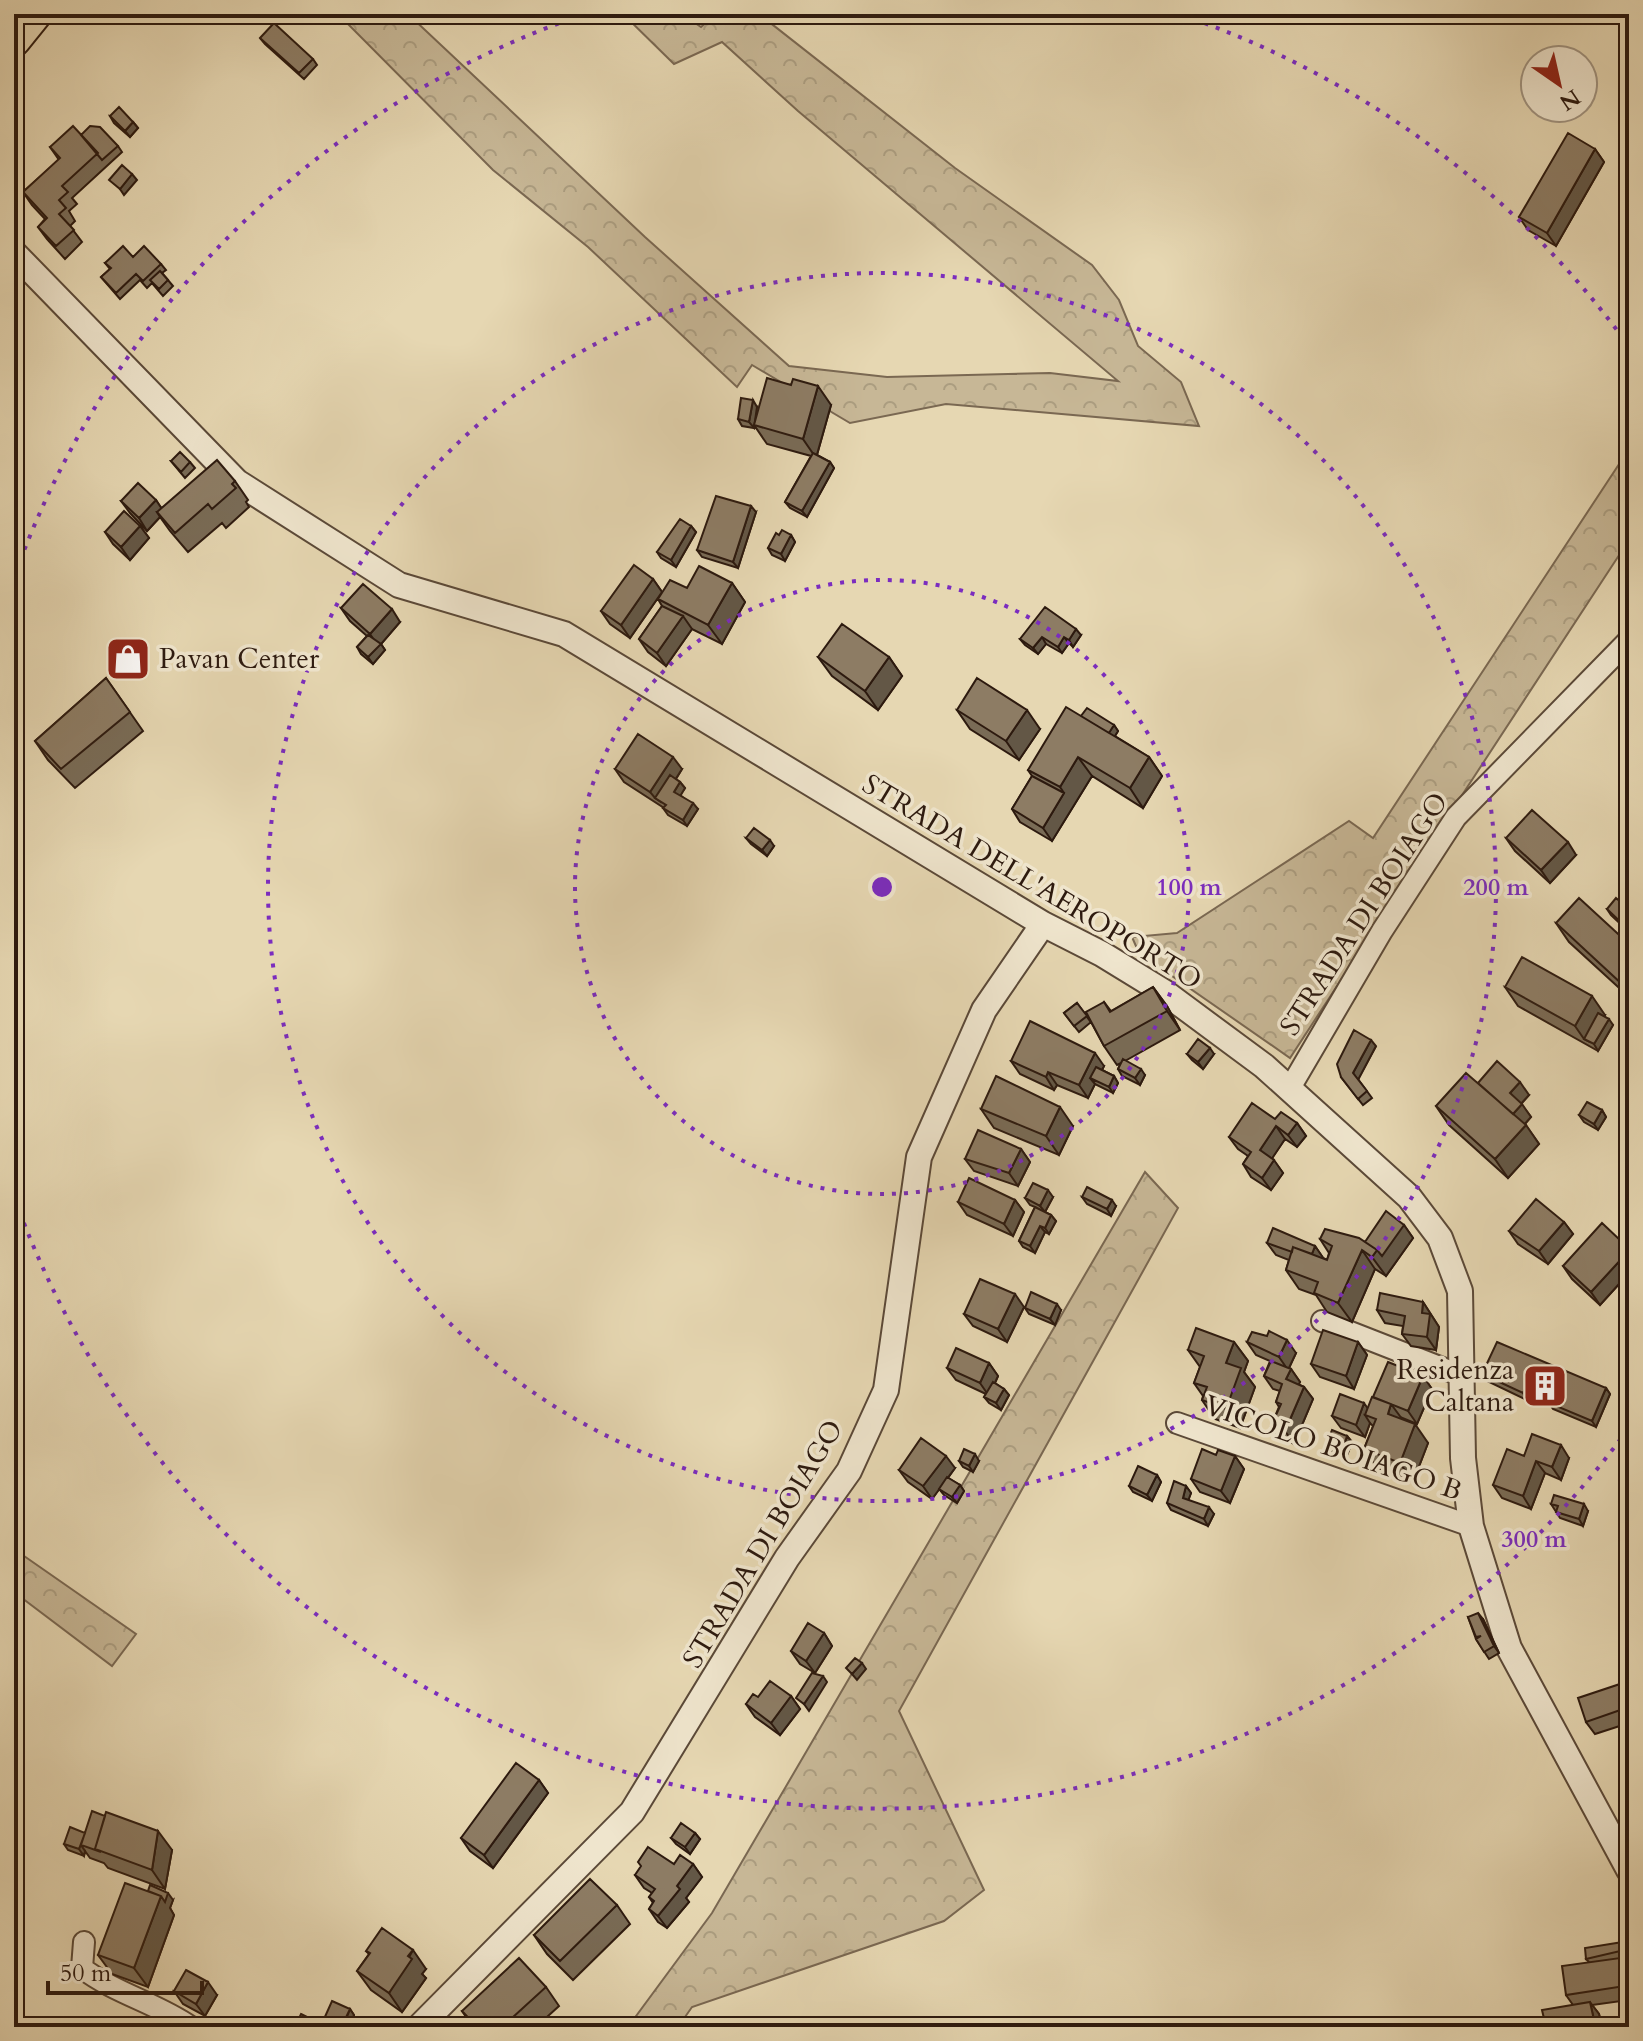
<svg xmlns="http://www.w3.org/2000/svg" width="1643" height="2041" font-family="Cardo,serif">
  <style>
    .forest { fill: url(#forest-crowns); stroke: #7a6852; stroke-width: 2 }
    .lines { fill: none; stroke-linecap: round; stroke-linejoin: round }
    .minor-casing { stroke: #5b4938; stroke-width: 24 }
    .tertiary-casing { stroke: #5b4938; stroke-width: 28 }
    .primary-casing { stroke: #2d1a0f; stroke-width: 36 }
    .minor { stroke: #efe5cd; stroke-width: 20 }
    .tertiary { stroke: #efe5cd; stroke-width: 24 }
    .primary { stroke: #e6d7b2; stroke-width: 32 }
    .wall { fill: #796b56; stroke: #2d1a0f; stroke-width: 2 }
    .shaded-wall { fill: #635746; stroke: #2d1a0f; stroke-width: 2 }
    .building { fill: #8d7c64; stroke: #2d1a0f; stroke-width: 2 }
    .ring { fill: none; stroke: #7b2cbf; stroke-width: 4; stroke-dasharray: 4 8 }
    .labels { text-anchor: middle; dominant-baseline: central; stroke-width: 7; stroke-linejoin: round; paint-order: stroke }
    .poi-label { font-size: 28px; fill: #2d1a0f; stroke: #efe5cd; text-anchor: start }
    .street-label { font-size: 28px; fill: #2d1a0f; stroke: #efe5cd }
    .centre { fill: #7b2cbf; stroke: #efe5cd; stroke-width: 4 }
    .ring-label { font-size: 24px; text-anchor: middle; font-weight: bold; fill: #7b2cbf; stroke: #efe5cd; stroke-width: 7; stroke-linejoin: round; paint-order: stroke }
  </style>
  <defs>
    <pattern id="forest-crowns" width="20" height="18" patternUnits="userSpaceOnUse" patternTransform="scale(2)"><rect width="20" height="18" fill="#c7b796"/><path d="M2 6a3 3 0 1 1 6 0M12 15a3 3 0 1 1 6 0" fill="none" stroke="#ab9d80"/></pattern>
  </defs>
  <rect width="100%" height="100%" fill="#e6d7b2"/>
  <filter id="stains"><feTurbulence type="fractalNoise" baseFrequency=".0025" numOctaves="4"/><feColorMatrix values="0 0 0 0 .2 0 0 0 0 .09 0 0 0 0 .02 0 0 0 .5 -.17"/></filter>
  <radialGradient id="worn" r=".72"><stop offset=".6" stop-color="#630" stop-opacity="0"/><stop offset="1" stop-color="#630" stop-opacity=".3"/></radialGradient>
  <path class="forest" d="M 338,14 L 408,14 L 645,237 L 789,366 L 887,377 L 1050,373 L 1118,381 L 798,111 L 722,42 L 674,64 L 623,14 L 682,14 L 701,27 L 716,14 L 759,14 L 955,168 L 1092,265 L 1119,300 L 1138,346 L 1181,382 L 1199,426 L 946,404 L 850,423 L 752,365 L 737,387 L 588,247 L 493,170 Z
    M 1629,449 L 1629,540 L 1290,1058 L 1139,953 L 1132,937 L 1177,933 L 1349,821 L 1373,838 Z
    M 1145,1172 L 1178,1208 L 899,1711 L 984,1890 L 944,1921 L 692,2007 L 678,2027 L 628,2027 L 712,1913 Z
    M 14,1549 L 136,1634 L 112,1666 L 14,1592 Z"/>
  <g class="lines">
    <g class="minor-casing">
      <path id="minor" d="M 1290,1088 L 1382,931 L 1456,817 L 1629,640
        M 1322,1321 L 1460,1375
        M 1177,1423 L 1471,1526
        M 84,1942 L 82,1968 C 116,1994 157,2003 191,2027"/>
    </g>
    <g class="tertiary-casing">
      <path id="tertiary" d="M 14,253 L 237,482 L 399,585 L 564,634 L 1043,924 L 1102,954 L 1164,992 L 1264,1066 L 1409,1197 L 1440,1238 L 1460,1291 L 1463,1458 L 1471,1526 L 1509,1648 L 1629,1870
        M 419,2027 L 632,1812 L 787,1558 L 849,1471 L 886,1390 L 919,1157 L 984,1010 L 1043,924"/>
    </g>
    <g class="primary-casing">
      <path id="primary" d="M 14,40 L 35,14"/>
    </g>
    <use href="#minor" class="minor"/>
    <use href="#tertiary" class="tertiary"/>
    <use href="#primary" class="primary"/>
  </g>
  <path class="wall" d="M 260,38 L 313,59 L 317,65 L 304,79 L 265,44 Z
    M 110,116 L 133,122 L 138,128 L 130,137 L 114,123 Z
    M 81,135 L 118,146 L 122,152 L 72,198 L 77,204 L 69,211 L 75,221 L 70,226 L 82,242 L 65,259 L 47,239 L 38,227 L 45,219 L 32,205 L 23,192 L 59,160 L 50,147 Z
    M 1595,149 L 1604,162 L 1556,246 L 1528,230 L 1519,217 Z
    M 133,257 L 161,264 L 166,270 L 162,273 L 173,286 L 163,296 L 152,283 L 147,288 L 140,280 L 120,299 L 101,277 L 110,269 L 105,263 Z
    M 831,405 L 817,455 L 830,462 L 834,468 L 807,517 L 790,508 L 785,502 L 811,456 L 767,444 L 754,425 L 754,428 L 742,426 L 738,419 L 757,407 L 755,422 Z
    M 171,461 L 190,462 L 195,468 L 185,478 Z
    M 235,481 L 248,500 L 246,502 L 249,507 L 226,528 L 222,523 L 188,552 L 170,531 L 160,517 L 147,531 L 130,513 L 121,501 L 156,500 L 161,508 Z
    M 756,512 L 738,568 L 702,557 L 697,550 Z
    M 140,526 L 149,538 L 130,560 L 113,544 L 105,532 Z
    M 691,526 L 696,532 L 676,567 L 661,558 L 657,552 Z
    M 779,535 L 791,535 L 795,542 L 785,561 L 772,555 L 768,548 Z
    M 653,579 L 662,592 L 630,638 L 610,624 L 601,611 Z
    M 732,583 L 745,602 L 722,644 L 692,629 L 666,666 L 648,652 L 639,639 L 662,606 L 658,599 L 687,588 Z
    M 341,608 L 400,622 L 381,644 L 385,650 L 373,664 L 361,654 L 357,647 L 367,636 L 350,621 Z
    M 1081,635 L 1073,647 L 1069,643 L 1062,653 L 1046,644 L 1038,654 L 1025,645 L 1020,639 Z
    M 818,657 L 889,657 L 902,676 L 878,710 L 832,676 Z
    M 106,678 L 143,731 L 75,788 L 48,760 L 35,741 Z
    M 957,710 L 1040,729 L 1019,760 L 970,729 Z
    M 1081,716 L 1114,725 L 1118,731 L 1115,736 L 1149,757 L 1162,776 L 1143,808 L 1092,776 L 1052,841 L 1020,822 L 1012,809 L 1032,776 L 1028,770 Z
    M 615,769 L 682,769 L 676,779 L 680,782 L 685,788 L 680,795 L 698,809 L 687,826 L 668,815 L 663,808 L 664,808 L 624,782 Z
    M 746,838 L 774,846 L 767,856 L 751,844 Z
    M 1506,838 L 1576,855 L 1550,883 L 1515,851 Z
    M 1607,909 L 1629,909 L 1629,932 L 1611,915 Z
    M 1556,923 L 1629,944 L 1629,997 L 1569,942 Z
    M 1153,987 L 1167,1006 L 1180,1030 L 1125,1061 L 1145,1075 L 1140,1085 L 1122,1076 L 1118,1069 L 1121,1063 L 1117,1065 L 1104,1046 L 1091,1022 L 1079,1032 L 1064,1013 L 1077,1003 L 1090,1021 L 1104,1002 L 1111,1011 Z
    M 1505,987 L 1605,1015 L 1604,1016 L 1613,1025 L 1598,1051 L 1518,1006 Z
    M 1376,1046 L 1358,1079 L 1372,1098 L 1363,1105 L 1341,1077 Z
    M 1187,1054 L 1214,1054 L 1203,1069 L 1192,1060 Z
    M 1011,1061 L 1104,1066 L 1102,1070 L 1114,1076 L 1118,1083 L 1113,1093 L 1095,1084 L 1088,1098 L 1057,1085 L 1054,1090 L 1020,1074 Z
    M 1478,1083 L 1529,1095 L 1521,1104 L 1531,1117 L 1525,1124 L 1539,1144 L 1508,1178 L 1449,1125 L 1436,1106 Z
    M 981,1109 L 1073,1126 L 1059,1155 L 994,1128 Z
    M 1602,1110 L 1606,1117 L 1598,1130 L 1584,1122 L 1579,1115 Z
    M 1275,1119 L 1297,1123 L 1306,1136 L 1297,1147 L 1285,1139 L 1272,1158 L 1283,1173 L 1271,1190 L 1251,1177 L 1243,1164 L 1248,1156 L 1238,1149 L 1229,1137 Z
    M 1021,1149 L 1030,1162 L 1018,1186 L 974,1171 L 965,1159 Z
    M 1053,1197 L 1045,1212 L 1051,1215 L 1056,1221 L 1049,1234 L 1045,1232 L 1035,1253 L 1023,1247 L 1019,1241 L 1035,1207 L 1030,1205 L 1025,1198 Z
    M 1082,1197 L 1116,1206 L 1111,1216 L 1087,1204 Z
    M 1015,1200 L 1024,1212 L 1013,1236 L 967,1215 L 958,1202 Z
    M 1564,1222 L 1573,1234 L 1548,1264 L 1518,1244 L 1509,1231 Z
    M 1404,1225 L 1413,1238 L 1386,1276 L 1375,1269 L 1352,1322 L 1327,1312 L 1316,1295 L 1299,1289 L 1286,1270 L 1289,1260 L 1276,1255 L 1267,1243 L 1315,1246 L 1323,1258 L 1327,1260 L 1329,1253 L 1320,1239 L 1365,1242 Z
    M 1629,1235 L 1629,1273 L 1600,1305 L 1572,1279 L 1563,1266 L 1621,1241 Z
    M 1423,1302 L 1439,1327 L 1436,1350 L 1411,1346 L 1402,1334 L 1403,1326 L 1385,1323 L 1377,1310 Z
    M 1024,1307 L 1007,1342 L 973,1326 L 964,1314 Z
    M 1025,1308 L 1061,1310 L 1055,1325 L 1029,1314 Z
    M 1234,1342 L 1248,1361 L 1244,1372 L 1255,1387 L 1240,1428 L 1215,1419 L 1202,1400 L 1203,1396 L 1194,1383 L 1200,1367 L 1188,1350 Z
    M 1247,1342 L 1296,1353 L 1289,1368 L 1291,1369 L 1300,1382 L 1298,1384 L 1304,1387 L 1313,1399 L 1294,1444 L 1280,1438 L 1271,1426 L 1279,1407 L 1276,1402 L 1280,1391 L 1273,1389 L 1264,1376 L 1270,1361 L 1256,1355 Z
    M 1358,1342 L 1367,1355 L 1354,1389 L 1320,1377 L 1311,1364 Z
    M 989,1363 L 998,1376 L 995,1383 L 1004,1389 L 1009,1395 L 1001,1410 L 989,1403 L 984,1397 L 986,1394 L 956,1380 L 947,1368 Z
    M 1482,1374 L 1606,1388 L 1610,1394 L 1596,1427 L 1553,1409 L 1549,1403 L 1550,1400 L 1531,1392 L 1527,1400 L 1487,1381 Z
    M 1423,1376 L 1432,1389 L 1417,1424 L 1400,1417 L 1428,1443 L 1413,1482 L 1377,1468 L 1364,1449 L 1373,1426 L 1370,1423 L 1365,1437 L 1341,1428 L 1332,1416 L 1368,1408 Z
    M 1347,1436 L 1352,1442 L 1346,1458 L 1331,1452 L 1326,1445 Z
    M 1216,1455 L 1235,1456 L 1244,1469 L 1230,1503 L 1200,1492 L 1191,1479 Z
    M 1524,1456 L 1569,1458 L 1561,1480 L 1545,1473 L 1531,1509 L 1502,1498 L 1493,1485 Z
    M 959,1461 L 979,1461 L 973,1472 L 963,1467 Z
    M 955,1468 L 948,1478 L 960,1485 L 964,1491 L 957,1503 L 944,1495 L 939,1489 L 941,1486 L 932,1499 L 908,1482 L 899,1470 Z
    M 1157,1475 L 1161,1482 L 1152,1501 L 1133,1492 L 1129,1486 Z
    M 1186,1486 L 1191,1493 L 1188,1500 L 1214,1514 L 1208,1526 L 1171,1510 L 1167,1503 Z
    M 1551,1504 L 1588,1511 L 1583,1526 L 1560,1518 Z
    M 1468,1617 L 1483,1619 L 1499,1653 L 1489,1659 L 1476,1639 Z
    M 824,1633 L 832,1646 L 815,1673 L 800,1664 L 791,1651 Z
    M 1629,1681 L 1629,1723 L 1595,1734 L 1586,1722 Z
    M 791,1696 L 800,1709 L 780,1735 L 755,1717 L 746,1704 L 758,1697 Z
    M 539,1780 L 548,1793 L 493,1868 L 470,1851 L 461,1838 Z
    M 85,1833 L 172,1850 L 165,1889 L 108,1868 L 104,1863 L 90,1858 L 85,1851 L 84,1856 L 68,1850 L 64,1844 Z
    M 695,1833 L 700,1839 L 690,1854 L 676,1844 L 671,1838 Z
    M 674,1864 L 693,1864 L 702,1877 L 686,1898 L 689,1902 L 667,1928 L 658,1922 L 649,1909 L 653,1903 L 649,1897 L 652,1893 L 644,1888 L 635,1875 Z
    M 173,1900 L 170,1908 L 174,1915 L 148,1987 L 112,1974 L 98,1955 Z
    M 617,1905 L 630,1924 L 573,1980 L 547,1954 L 534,1935 Z
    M 1629,1941 L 1629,1956 L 1621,1958 L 1629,1970 L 1629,2000 L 1592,2005 L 1599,2014 L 1602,2027 L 1546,2027 L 1573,2005 L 1566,1995 L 1589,1962 L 1586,1959 Z
    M 366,1951 L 426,1969 L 422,1974 L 426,1978 L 402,2012 L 371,1990 L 357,1971 L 369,1954 Z
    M 546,1987 L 559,2006 L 536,2027 L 473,2027 L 462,2011 Z
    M 174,1991 L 217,1995 L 205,2016 L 183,2004 Z
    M 350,2009 L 354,2015 L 349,2027 L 334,2027 L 329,2025 L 324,2019 Z"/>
  <path class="shaded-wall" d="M 133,122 L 138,128 L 130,137 L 125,131 Z
    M 1595,149 L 1604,162 L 1556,246 L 1547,233 Z
    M 132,174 L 137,180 L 124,195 L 120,189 Z
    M 818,386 L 831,405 L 816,458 L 803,439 Z
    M 753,400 L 757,407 L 754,428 L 749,422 Z
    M 830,462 L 834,468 L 807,517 L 802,511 Z
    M 156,500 L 164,512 L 157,512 L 160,517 L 147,531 L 139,518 Z
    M 751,506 L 756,512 L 738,568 L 733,562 Z
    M 140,526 L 149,538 L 130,560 L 121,547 Z
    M 691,526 L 696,532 L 676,567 L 671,560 Z
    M 791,535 L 795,542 L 785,561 L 781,554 Z
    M 653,579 L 662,592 L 630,638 L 621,625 Z
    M 732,583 L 745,602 L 722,644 L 708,625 Z
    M 392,609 L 400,622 L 381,644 L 385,650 L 373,664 L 368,657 L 378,646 L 370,634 Z
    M 683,616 L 692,629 L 666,666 L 657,653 Z
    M 1076,629 L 1081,635 L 1073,647 L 1069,640 Z
    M 1042,637 L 1046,644 L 1038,654 L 1033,648 Z
    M 1064,637 L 1069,643 L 1062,653 L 1058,647 Z
    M 889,657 L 902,676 L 878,710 L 865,691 Z
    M 1027,710 L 1040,729 L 1019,760 L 1006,741 Z
    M 1114,725 L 1118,731 L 1110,744 L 1105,738 Z
    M 673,757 L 682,769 L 661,802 L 655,798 L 650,792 Z
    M 1078,757 L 1092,776 L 1052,841 L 1043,828 L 1064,793 L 1060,787 Z
    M 1149,757 L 1162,776 L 1143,808 L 1130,788 Z
    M 680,782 L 685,788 L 679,798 L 674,792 Z
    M 693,803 L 698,809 L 687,826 L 683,820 Z
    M 770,840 L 774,846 L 767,856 L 762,850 Z
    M 1568,842 L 1576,855 L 1550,883 L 1541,870 Z
    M 1629,979 L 1629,993 L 1623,985 Z
    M 1153,987 L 1167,1006 L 1180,1030 L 1167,1011 Z
    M 1592,996 L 1605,1015 L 1590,1042 L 1584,1039 L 1575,1026 Z
    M 1609,1019 L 1613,1025 L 1598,1051 L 1594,1044 Z
    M 1371,1040 L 1376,1046 L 1358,1080 L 1353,1073 Z
    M 1210,1048 L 1214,1054 L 1203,1069 L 1198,1062 Z
    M 1095,1053 L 1104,1066 L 1096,1081 L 1090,1078 L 1095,1084 L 1088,1098 L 1079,1085 Z
    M 1141,1069 L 1145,1075 L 1140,1085 L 1135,1078 Z
    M 1048,1072 L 1057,1085 L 1054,1090 L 1046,1077 Z
    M 1114,1076 L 1118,1083 L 1113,1093 L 1109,1087 Z
    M 1520,1082 L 1529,1095 L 1519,1106 L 1510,1093 Z
    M 1522,1104 L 1531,1117 L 1521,1128 L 1512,1115 Z
    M 1060,1107 L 1073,1126 L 1059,1155 L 1046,1136 Z
    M 1602,1110 L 1606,1117 L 1598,1130 L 1594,1124 Z
    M 1297,1123 L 1306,1136 L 1297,1147 L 1288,1135 Z
    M 1526,1125 L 1539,1144 L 1508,1178 L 1495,1159 Z
    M 1276,1126 L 1285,1139 L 1269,1163 L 1260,1150 Z
    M 1021,1149 L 1030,1162 L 1018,1186 L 1009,1173 Z
    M 1274,1160 L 1283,1173 L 1271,1190 L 1262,1178 Z
    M 1048,1190 L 1053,1197 L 1045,1212 L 1040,1206 Z
    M 1015,1200 L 1024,1212 L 1013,1236 L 1004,1224 Z
    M 1112,1200 L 1116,1206 L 1111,1216 L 1107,1209 Z
    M 1051,1215 L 1056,1221 L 1049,1234 L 1045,1228 Z
    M 1564,1222 L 1573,1234 L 1548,1264 L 1539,1251 Z
    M 1404,1225 L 1413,1238 L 1386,1276 L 1372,1257 L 1377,1250 Z
    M 1040,1226 L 1045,1232 L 1035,1253 L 1030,1246 Z
    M 1315,1246 L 1324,1259 L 1310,1258 Z
    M 1362,1250 L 1375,1269 L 1352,1322 L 1338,1303 Z
    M 1625,1255 L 1629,1261 L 1629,1273 L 1600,1305 L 1591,1292 Z
    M 1015,1294 L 1024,1307 L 1007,1342 L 998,1329 Z
    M 1423,1302 L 1439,1327 L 1436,1350 L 1427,1337 L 1422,1313 Z
    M 1057,1304 L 1061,1310 L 1055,1325 L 1050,1319 Z
    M 1287,1340 L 1296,1353 L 1288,1370 L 1279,1357 Z
    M 1234,1342 L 1248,1361 L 1244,1372 L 1255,1387 L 1240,1428 L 1226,1409 L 1226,1363 Z
    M 1358,1342 L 1367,1355 L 1354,1389 L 1346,1376 Z
    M 989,1363 L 998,1376 L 989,1396 L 980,1383 Z
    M 1291,1369 L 1300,1382 L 1295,1392 L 1286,1379 Z
    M 1423,1376 L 1432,1389 L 1417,1424 L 1408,1411 Z
    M 1527,1386 L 1531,1392 L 1527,1400 L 1523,1393 Z
    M 1304,1387 L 1313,1399 L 1294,1444 L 1285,1431 Z
    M 1606,1388 L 1610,1394 L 1596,1427 L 1592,1421 Z
    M 1004,1389 L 1009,1395 L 1001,1410 L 996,1403 Z
    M 1364,1403 L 1373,1416 L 1365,1415 L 1370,1423 L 1365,1437 L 1356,1425 Z
    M 1391,1404 L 1405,1423 L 1388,1414 Z
    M 1415,1424 L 1428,1443 L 1413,1482 L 1400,1463 Z
    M 1347,1436 L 1352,1442 L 1346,1458 L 1342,1452 Z
    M 1561,1445 L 1569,1458 L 1561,1480 L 1552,1467 Z
    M 975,1454 L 979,1461 L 973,1472 L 969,1466 Z
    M 946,1456 L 955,1468 L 932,1499 L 923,1486 Z
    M 1235,1456 L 1244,1469 L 1230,1503 L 1221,1491 Z
    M 1536,1461 L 1545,1473 L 1531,1509 L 1523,1496 Z
    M 1157,1475 L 1161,1482 L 1152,1501 L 1147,1495 Z
    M 960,1485 L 964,1491 L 957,1503 L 952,1497 Z
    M 1186,1486 L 1191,1493 L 1187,1504 L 1183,1498 Z
    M 1584,1504 L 1588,1511 L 1583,1526 L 1579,1519 Z
    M 1209,1507 L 1214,1514 L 1208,1526 L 1204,1519 Z
    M 1478,1613 L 1483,1619 L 1499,1653 L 1494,1646 Z
    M 824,1633 L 832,1646 L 815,1673 L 806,1661 Z
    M 862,1663 L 866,1669 L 857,1680 L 852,1674 Z
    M 823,1676 L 827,1682 L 809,1711 L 804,1704 Z
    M 791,1696 L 800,1709 L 780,1735 L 771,1723 Z
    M 539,1780 L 548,1793 L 493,1868 L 484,1855 Z
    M 158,1831 L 172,1850 L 165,1889 L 152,1870 Z
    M 85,1833 L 81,1845 L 85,1851 L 84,1856 L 79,1849 Z
    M 695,1833 L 700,1839 L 690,1854 L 685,1847 Z
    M 693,1864 L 702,1877 L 686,1898 L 689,1902 L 667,1928 L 658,1916 L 677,1886 Z
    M 168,1893 L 173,1900 L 170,1908 L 174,1915 L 148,1987 L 134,1968 L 161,1896 Z
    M 413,1950 L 426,1969 L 422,1974 L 426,1978 L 402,2012 L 389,1993 Z
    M 1620,1958 L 1629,1970 L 1629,1992 L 1625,1986 Z
    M 208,1982 L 217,1995 L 205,2016 L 196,2004 Z
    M 1590,2002 L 1599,2014 L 1602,2027 L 1599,2027 L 1594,2020 Z
    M 350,2009 L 354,2015 L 349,2027 L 343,2027 Z"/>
  <path class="building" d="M 274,23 L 313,59 L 299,73 L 260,38 Z
    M 119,107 L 133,122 L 125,131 L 110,116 Z
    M 73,126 L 98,153 L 62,186 L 68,192 L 59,200 L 66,208 L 59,214 L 74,230 L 56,246 L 38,227 L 47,218 L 23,192 L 60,158 L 50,147 Z
    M 90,126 L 100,127 L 118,146 L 102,160 L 81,135 Z
    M 1568,133 L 1595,149 L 1547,233 L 1519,217 Z
    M 122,165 L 132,174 L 120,189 L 109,180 Z
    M 123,246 L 133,257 L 144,246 L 161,264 L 143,281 L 136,274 L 116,293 L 101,277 L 111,268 L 105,263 Z
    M 160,271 L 168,280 L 159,289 L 150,280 Z
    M 767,378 L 791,385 L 793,379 L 818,386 L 803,439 L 754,425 Z
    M 741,398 L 753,400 L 749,422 L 738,419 Z
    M 180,452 L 190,462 L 181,472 L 171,461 Z
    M 813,453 L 830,462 L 802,511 L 785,502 Z
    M 217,460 L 235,481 L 232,484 L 236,488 L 212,509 L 208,504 L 175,533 L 157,512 Z
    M 138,483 L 156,500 L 139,518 L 121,501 Z
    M 716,496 L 751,506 L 733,562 L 697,550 Z
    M 124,511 L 140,526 L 121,547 L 105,532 Z
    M 680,519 L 691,526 L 671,560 L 657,552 Z
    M 782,530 L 791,535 L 781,554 L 768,548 L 776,533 L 779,535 Z
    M 634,565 L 653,579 L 621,625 L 601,611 Z
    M 699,566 L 732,583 L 708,625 L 658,599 L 670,580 L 687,588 Z
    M 363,584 L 392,609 L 370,634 L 341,608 Z
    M 662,606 L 683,616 L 657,653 L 639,639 Z
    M 1045,607 L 1076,629 L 1069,640 L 1064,637 L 1058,647 L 1042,637 L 1033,648 L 1020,639 Z
    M 842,624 L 889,657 L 865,691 L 818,657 Z
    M 368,635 L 381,644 L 368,657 L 357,647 Z
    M 106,678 L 130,712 L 61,769 L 35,741 Z
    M 977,678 L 1027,710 L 1006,741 L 957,710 Z
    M 1066,707 L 1149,757 L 1130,788 L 1078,757 L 1060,787 L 1028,770 Z
    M 1087,708 L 1114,725 L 1109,733 L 1081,716 Z
    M 638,734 L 673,757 L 650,792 L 615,769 Z
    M 670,775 L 680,782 L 674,792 L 693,803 L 683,820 L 663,808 L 666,805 L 655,798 Z
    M 1032,776 L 1064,793 L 1043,828 L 1012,809 Z
    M 1532,810 L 1568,842 L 1541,870 L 1506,838 Z
    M 754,828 L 770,840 L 762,850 L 746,838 Z
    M 1629,883 L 1629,899 L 1621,891 Z
    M 1579,898 L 1629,944 L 1629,979 L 1623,985 L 1556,923 Z
    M 1616,898 L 1629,909 L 1629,930 L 1607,909 Z
    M 1522,957 L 1592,996 L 1575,1026 L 1505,987 Z
    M 1153,987 L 1167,1011 L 1104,1046 L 1086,1012 L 1104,1002 L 1110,1012 Z
    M 1077,1003 L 1087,1016 L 1074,1026 L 1064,1013 Z
    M 1598,1013 L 1609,1019 L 1594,1044 L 1584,1039 Z
    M 1030,1021 L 1095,1053 L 1079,1085 L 1048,1072 L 1046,1077 L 1011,1061 Z
    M 1354,1030 L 1371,1040 L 1353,1073 L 1367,1091 L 1358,1099 L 1341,1077 L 1337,1064 Z
    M 1198,1039 L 1210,1048 L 1198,1062 L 1187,1054 Z
    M 1123,1059 L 1141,1069 L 1135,1078 L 1118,1069 Z
    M 1497,1061 L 1520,1082 L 1510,1093 L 1522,1104 L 1513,1114 L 1478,1083 Z
    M 1096,1067 L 1114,1076 L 1109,1087 L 1090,1078 Z
    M 1466,1073 L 1526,1125 L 1495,1159 L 1436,1106 Z
    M 996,1076 L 1060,1107 L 1046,1136 L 981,1109 Z
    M 1587,1102 L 1602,1110 L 1594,1124 L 1579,1115 Z
    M 1252,1103 L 1275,1119 L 1281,1112 L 1297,1123 L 1288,1135 L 1276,1126 L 1260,1150 L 1274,1160 L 1262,1178 L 1243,1164 L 1251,1152 L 1229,1137 Z
    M 978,1130 L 1021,1149 L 1009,1173 L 965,1159 Z
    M 969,1178 L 1015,1200 L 1004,1224 L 958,1202 Z
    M 1033,1183 L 1048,1190 L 1040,1206 L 1025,1198 Z
    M 1087,1187 L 1112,1200 L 1107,1209 L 1082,1197 Z
    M 1536,1199 L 1564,1222 L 1539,1251 L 1509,1231 Z
    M 1035,1207 L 1051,1215 L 1045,1228 L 1040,1226 L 1030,1246 L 1019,1241 Z
    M 1386,1211 L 1404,1225 L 1382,1256 L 1377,1250 L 1365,1242 Z
    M 1602,1223 L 1621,1241 L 1629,1236 L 1629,1259 L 1625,1255 L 1591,1292 L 1563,1266 Z
    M 1273,1228 L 1315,1246 L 1312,1254 L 1293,1247 L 1292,1252 L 1267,1243 Z
    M 1325,1229 L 1359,1238 L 1377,1250 L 1372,1257 L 1362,1250 L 1338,1303 L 1314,1293 L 1318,1282 L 1286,1270 L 1293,1247 L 1327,1260 L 1332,1246 L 1320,1239 Z
    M 980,1279 L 1015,1294 L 998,1329 L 964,1314 Z
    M 1031,1292 L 1057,1304 L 1050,1319 L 1025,1308 Z
    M 1380,1293 L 1423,1302 L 1422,1313 L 1430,1314 L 1427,1337 L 1402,1334 L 1405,1316 L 1377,1310 Z
    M 1196,1328 L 1234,1342 L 1226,1363 L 1241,1368 L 1226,1409 L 1202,1400 L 1207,1387 L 1194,1383 L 1204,1356 L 1188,1350 Z
    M 1323,1330 L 1358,1342 L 1346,1376 L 1311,1364 Z
    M 1269,1331 L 1287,1340 L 1279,1357 L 1247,1342 L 1252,1332 L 1267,1336 Z
    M 1497,1342 L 1606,1388 L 1592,1421 L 1549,1403 L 1552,1396 L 1527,1386 L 1523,1393 L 1482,1374 Z
    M 956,1348 L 989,1363 L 980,1383 L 947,1368 Z
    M 1271,1361 L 1291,1369 L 1286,1379 L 1304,1387 L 1285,1431 L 1271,1426 L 1281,1404 L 1276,1402 L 1282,1384 L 1264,1376 Z
    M 1388,1362 L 1423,1376 L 1408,1411 L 1373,1397 Z
    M 993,1382 L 1004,1389 L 996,1403 L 984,1397 Z
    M 1340,1394 L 1364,1403 L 1356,1425 L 1332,1416 Z
    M 1372,1397 L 1391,1404 L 1388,1414 L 1415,1424 L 1400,1463 L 1364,1449 L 1376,1419 L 1365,1415 Z
    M 1332,1430 L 1347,1436 L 1342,1452 L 1326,1445 Z
    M 1532,1434 L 1561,1445 L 1552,1467 L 1536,1461 L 1523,1496 L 1493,1485 L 1507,1449 L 1524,1456 Z
    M 921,1438 L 946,1456 L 923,1486 L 899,1470 Z
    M 964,1449 L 975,1454 L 969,1466 L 959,1461 Z
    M 1202,1449 L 1216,1455 L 1218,1450 L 1235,1456 L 1221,1491 L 1191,1479 Z
    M 1138,1466 L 1157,1475 L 1147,1495 L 1129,1486 Z
    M 947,1477 L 960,1485 L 952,1497 L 939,1489 Z
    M 1174,1481 L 1186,1486 L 1183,1498 L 1209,1507 L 1204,1519 L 1167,1503 Z
    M 1554,1495 L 1584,1504 L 1579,1519 L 1556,1512 L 1558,1506 L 1551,1504 Z
    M 1478,1613 L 1494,1646 L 1484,1652 L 1476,1639 L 1481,1636 L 1476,1637 L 1468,1617 Z
    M 808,1623 L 824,1633 L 806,1661 L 791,1651 Z
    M 855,1658 L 862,1663 L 852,1674 L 846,1668 Z
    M 812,1673 L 823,1676 L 804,1704 L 796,1698 Z
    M 770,1681 L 791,1696 L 771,1723 L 746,1704 L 753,1694 L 758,1697 Z
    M 1629,1681 L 1629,1707 L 1586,1722 L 1578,1698 Z
    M 516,1763 L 539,1780 L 484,1855 L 461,1838 Z
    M 92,1811 L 105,1816 L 95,1849 L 101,1852 L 81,1845 Z
    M 106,1812 L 158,1831 L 152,1870 L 95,1849 Z
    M 681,1823 L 695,1833 L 685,1847 L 671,1838 Z
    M 70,1827 L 85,1833 L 79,1849 L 64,1844 Z
    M 648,1847 L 674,1864 L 680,1855 L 693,1864 L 677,1886 L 680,1889 L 658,1916 L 649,1909 L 654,1901 L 649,1897 L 655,1889 L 635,1875 L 641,1866 L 638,1862 Z
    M 590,1879 L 617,1905 L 560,1961 L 534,1935 Z
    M 125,1883 L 161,1896 L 134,1968 L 98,1955 Z
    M 150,1885 L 168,1893 L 165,1902 L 161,1896 L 148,1891 Z
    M 382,1928 L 413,1950 L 408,1956 L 412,1959 L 389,1993 L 357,1971 L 370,1953 L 366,1951 Z
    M 1629,1941 L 1629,1949 L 1586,1959 L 1585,1948 Z
    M 519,1958 L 546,1987 L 502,2027 L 477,2027 L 462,2011 Z
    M 1620,1958 L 1625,1986 L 1566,1995 L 1562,1966 Z
    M 186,1970 L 208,1982 L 196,2004 L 174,1991 Z
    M 332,2001 L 350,2009 L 342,2026 L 324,2019 Z
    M 1590,2002 L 1594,2020 L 1563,2027 L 1546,2027 L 1542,2010 Z
    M 301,2014 L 323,2025 L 322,2027 L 295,2027 Z"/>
  <g class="ring">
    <circle cx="882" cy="887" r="307"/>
    <circle cx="882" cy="887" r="614"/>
    <path d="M1628 1429A922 922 0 0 1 16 1202M16 572A922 922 0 0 1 582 15M1182 15A922 922 0 0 1 1628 345"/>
  </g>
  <defs>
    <g id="shop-square" transform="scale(2.3)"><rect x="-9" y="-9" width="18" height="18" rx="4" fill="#8f2418" stroke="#efe5cd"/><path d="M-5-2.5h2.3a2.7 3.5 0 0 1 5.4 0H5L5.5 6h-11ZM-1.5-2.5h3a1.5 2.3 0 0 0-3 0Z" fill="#fff"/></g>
    <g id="building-square" transform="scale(2.3)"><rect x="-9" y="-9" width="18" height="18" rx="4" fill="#8f2418" stroke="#efe5cd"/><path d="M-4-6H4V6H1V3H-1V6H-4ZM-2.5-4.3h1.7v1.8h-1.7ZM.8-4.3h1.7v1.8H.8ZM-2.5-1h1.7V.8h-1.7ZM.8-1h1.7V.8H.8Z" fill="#fff"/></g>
  </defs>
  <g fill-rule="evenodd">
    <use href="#shop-square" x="128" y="659"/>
    <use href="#building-square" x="1545" y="1386"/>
  </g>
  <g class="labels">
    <g class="poi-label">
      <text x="159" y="659">Pavan Center</text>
      <text x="1514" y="1370" text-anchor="end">Residenza<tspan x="1514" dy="32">Caltana</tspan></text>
    </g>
    <g class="street-label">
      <text transform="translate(1032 882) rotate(31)">STRADA DELL'AEROPORTO</text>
      <text transform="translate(1364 914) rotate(-57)">STRADA DI BOIAGO</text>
      <text transform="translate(1333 1448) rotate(19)">VICOLO BOIAGO B</text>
      <text transform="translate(763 1544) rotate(-59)">STRADA DI BOIAGO</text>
    </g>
  </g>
  <circle cx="882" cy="887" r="12" class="centre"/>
  <g class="ring-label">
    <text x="1189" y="895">100 m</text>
    <text x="1496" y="895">200 m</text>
    <text x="1534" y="1547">300 m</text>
  </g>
  <rect width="1643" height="2041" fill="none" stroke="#e6d7b2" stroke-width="48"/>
  <rect x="16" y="16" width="1611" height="2009" fill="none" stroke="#2d1a0f" stroke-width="4"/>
  <rect x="24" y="24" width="1595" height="1993" fill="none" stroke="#2d1a0f" stroke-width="2"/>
  <g transform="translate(1559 84) rotate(146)"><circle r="38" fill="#efe5cd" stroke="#a19481" stroke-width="2"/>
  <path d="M0-6L14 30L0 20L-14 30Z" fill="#8f2418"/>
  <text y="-12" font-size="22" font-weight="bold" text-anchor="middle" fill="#2d1a0f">N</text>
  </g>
  <path d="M48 1981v12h154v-12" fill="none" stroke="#2d1a0f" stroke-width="4"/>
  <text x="60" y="1981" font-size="24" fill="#2d1a0f" stroke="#efe5cd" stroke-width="6" paint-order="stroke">50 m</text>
  <rect width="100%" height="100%" filter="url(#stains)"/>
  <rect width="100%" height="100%" fill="url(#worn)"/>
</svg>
